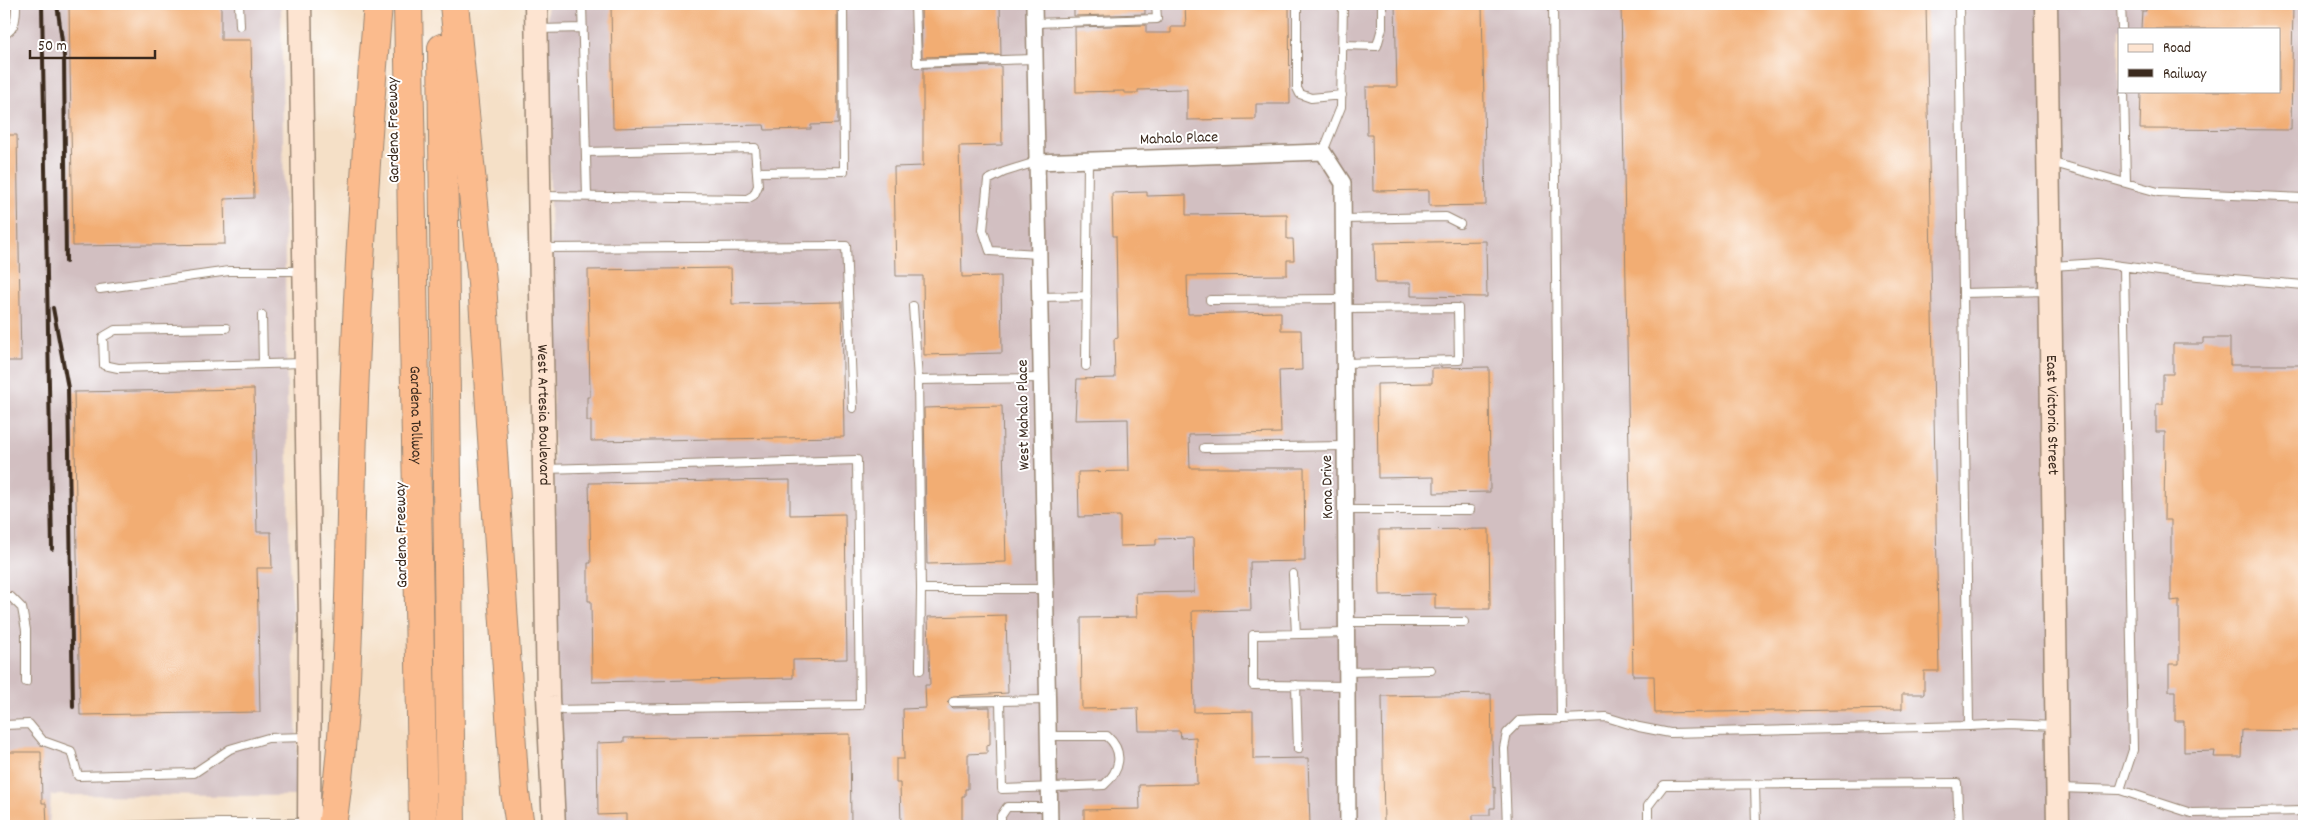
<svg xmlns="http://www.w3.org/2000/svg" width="2308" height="830" font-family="Dekko,sans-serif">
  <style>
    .industrial { fill: #d2bfc1; fill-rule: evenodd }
    .building { fill: #f2ad73 }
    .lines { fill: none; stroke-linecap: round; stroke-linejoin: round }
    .service-casing { stroke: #988572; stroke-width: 10 }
    .minor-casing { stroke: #988572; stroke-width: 18 }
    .secondary-casing { stroke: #988572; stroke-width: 25 }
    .motorway-casing { stroke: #988572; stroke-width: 30 }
    .service { stroke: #fff; stroke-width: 8 }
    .minor { stroke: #fff; stroke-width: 15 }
    .secondary { stroke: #fde4d1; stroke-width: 22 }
    .motorway { stroke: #fbbb8d; stroke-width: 28 }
    .rail { stroke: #3b2a1e; stroke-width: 4 }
    .labels { text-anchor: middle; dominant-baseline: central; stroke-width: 4; stroke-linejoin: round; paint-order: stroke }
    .street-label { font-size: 16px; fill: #3b2a1e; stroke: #fff }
  </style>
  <rect width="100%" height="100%" fill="#fff"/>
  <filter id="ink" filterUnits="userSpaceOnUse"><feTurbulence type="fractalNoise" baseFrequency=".02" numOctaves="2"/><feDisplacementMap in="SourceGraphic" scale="10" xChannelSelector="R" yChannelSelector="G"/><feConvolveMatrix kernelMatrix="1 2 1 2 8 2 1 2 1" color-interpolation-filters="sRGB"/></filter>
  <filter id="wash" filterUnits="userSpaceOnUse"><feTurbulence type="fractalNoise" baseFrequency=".0096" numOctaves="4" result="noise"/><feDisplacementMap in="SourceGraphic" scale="20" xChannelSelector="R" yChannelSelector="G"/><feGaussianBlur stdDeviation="1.12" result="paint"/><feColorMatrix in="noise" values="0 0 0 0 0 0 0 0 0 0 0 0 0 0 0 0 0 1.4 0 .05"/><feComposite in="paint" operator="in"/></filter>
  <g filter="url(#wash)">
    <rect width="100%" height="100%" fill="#f5e0c7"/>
    <path class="industrial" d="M 4,4 L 281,4 L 289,531 L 299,796 L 51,795 L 49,826 L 4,826 Z
      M 547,4 L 2304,4 L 2304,826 L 561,826 L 559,793 ZM 2119,29 L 2279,29 L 2279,91 L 2119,91 Z"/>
    <g id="blocks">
      <path class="building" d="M 69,4 L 221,4 L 221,40 L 251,40 L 254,198 L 224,199 L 225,244 L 73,246 Z
        M 611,4 L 837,4 L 838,124 L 811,125 L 811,129 L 765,130 L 764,125 L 613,128 Z
        M 921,4 L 1000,4 L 1001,55 L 922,57 Z
        M 1074,4 L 1145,4 L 1145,14 L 1074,16 Z
        M 1185,4 L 1254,4 L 1254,8 L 1289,7 L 1290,104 L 1256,104 L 1256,119 L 1187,120 L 1187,89 L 1138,90 L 1138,93 L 1124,93 L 1124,91 L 1076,92 L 1075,27 L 1146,25 L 1146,33 L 1171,33 L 1171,27 L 1186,27 Z
        M 1429,4 L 1482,4 L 1486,205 L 1429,206 L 1429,190 L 1373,191 L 1372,135 L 1367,135 L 1366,87 L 1397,87 L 1395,5 Z
        M 1621,4 L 1926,4 L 1939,671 L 1924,671 L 1924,694 L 1902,694 L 1902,709 L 1655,713 L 1654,676 L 1633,676 Z
        M 2146,4 L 2293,4 L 2291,130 L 2140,129 L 2141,91 L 2279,91 L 2279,29 L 2141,29 L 2142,11 L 2146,11 Z
        M 1001,66 L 1002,145 L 959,146 L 962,277 L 1001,276 L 1002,353 L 924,355 L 923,276 L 896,276 L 894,167 L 923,166 L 923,68 Z
        M 4,135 L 17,135 L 21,361 L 4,361 Z
        M 1147,192 L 1147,196 L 1186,195 L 1186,215 L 1287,214 L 1287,239 L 1293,239 L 1294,260 L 1287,260 L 1287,275 L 1187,276 L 1188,314 L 1281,312 L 1281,330 L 1301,330 L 1302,370 L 1279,371 L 1281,433 L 1189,435 L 1190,468 L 1304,468 L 1305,561 L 1250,562 L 1251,610 L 1192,611 L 1194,712 L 1253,711 L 1253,759 L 1308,758 L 1310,826 L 1084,826 L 1084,810 L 1140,809 L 1139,785 L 1197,784 L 1196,737 L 1181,738 L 1180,731 L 1139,731 L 1138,708 L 1082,709 L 1081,618 L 1137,617 L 1136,593 L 1194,592 L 1193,538 L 1156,539 L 1156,545 L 1120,546 L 1120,516 L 1079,517 L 1078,472 L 1129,471 L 1128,419 L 1075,420 L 1077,379 L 1115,378 L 1114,339 L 1118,338 L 1116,236 L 1113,236 L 1112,193 Z
        M 1486,241 L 1487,297 L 1411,296 L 1411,283 L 1375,283 L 1374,243 Z
        M 731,268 L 732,304 L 842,302 L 844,437 L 591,441 L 591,421 L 587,421 L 587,397 L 590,397 L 588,270 Z
        M 2203,338 L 2230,338 L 2230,365 L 2304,365 L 2304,731 L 2242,730 L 2241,757 L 2214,757 L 2215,751 L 2184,752 L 2184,721 L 2175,721 L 2175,691 L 2169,691 L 2169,664 L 2179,664 L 2179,600 L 2171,601 L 2171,520 L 2164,520 L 2165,432 L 2156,432 L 2156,404 L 2163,404 L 2163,374 L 2173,374 L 2173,344 L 2203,344 Z
        M 1489,367 L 1490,492 L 1434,493 L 1434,477 L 1378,478 L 1377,384 L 1432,383 L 1432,368 Z
        M 254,389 L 257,532 L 271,532 L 272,568 L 257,568 L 260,712 L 80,715 L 74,392 Z
        M 1002,406 L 1006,562 L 927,564 L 924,408 Z
        M 790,480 L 790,515 L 845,514 L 847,659 L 793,660 L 793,678 L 592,682 L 591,601 L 588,601 L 588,563 L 591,563 L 589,483 Z
        M 1489,529 L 1490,609 L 1435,609 L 1435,594 L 1380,595 L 1379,530 Z
        M 1006,615 L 1008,693 L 953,696 L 947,702 L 953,708 L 990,707 L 990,744 L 987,745 L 987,753 L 968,754 L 968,789 L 965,789 L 965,796 L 962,796 L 962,826 L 901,826 L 900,783 L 896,783 L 896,759 L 904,759 L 903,709 L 926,708 L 925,685 L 930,685 L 928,617 Z
        M 1491,694 L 1493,788 L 1495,787 L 1495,808 L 1490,808 L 1490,815 L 1473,815 L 1473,826 L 1384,826 L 1382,696 Z
        M 850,734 L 851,826 L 626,826 L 626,814 L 598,815 L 597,743 L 624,742 L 624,738 Z
        M 4,752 L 41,752 L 42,803 L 46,803 L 47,826 L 4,826 Z"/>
    </g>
  </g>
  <g filter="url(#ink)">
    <use href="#blocks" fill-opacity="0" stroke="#988572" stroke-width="1"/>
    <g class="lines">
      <g class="service-casing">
        <path id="service" d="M 239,4 L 240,26
          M 582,4 L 587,196
          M 915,4 L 917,63 L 1034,59
          M 1297,4 L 1297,88 L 1300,94 L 1311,98 L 1342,95
          M 1553,4 L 1561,719
          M 1959,4 L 1969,726 L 2010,724 L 2055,726
          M 2121,4 L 2122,29
          M 1034,23 L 1157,19 L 1156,4
          M 538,29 L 583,28
          M 4,34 C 16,30 16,15 16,4
          M 1343,45 L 1377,46 L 1382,28 L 1382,4
          M 2124,91 L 2126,183
          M 1323,152 L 1341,107 L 1343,4
          M 1036,162 L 1004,172 L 988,180 L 983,230 L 990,251 L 1038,254
          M 2050,162 L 2158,192 L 2304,198
          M 757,172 L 844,171 L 843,4
          M 541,196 L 747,199 L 754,195 L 758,186 L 755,148 L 586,152
          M 1343,219 L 1446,217 L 1460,224
          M 542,248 L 846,246 L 853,408
          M 2053,266 L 2098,263 L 2198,276 L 2304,285
          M 100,289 L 229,271 L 302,271
          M 1963,293 L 2048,291
          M 1039,297 L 1087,296
          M 1210,300 L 1343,299
          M 913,306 L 918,380
          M 1343,309 L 1458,308 L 1459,360 L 1344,363
          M 262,315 L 263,364
          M 226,328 L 115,330 L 103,337 L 104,365 L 118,368 L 304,363
          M 1086,366 L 1088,160
          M 1041,378 L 918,380 L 921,589 L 1045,589
          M 1204,448 L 1345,446
          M 545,469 L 857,460 L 860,705 L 551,710
          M 1346,510 L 1470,510
          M 1293,574 L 1296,634
          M 4,597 L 11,597 L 22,608 L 26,630 L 26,682
          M 1347,622 L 1464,622
          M 1347,633 L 1253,635 L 1253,685 L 1347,686
          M 920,670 L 921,589
          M 1347,672 L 1431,670
          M 1296,685 L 1298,749
          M 1047,700 L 1000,701 L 1002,789 L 1104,785 C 1120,771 1125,752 1107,736 L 1048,736
          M 953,702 L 1000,701
          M 4,725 L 29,724 L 43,741 L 71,751 L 78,776 L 194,773 L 230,749 L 268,738 L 307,737
          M 1755,784 L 1756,826
          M 2060,788 L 2120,790 L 2191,813 L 2304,811
          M 2120,790 L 2133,750 L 2124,267
          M 125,826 L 219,823 L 307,823
          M 1001,826 L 1001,816 L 1007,807 L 1050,807
          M 1507,826 L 1504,748 L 1507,733 L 1519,721 L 1606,717 L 1639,727 L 1670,733 L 1969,726
          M 1648,826 L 1648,806 L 1664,785 L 1957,783 L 1959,826"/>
      </g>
      <g class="minor-casing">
        <path id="minor" d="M 1034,4 L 1050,826
          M 1036,162 L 1323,152 L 1343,183 L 1348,826"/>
      </g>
      <g class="secondary-casing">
        <g id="secondary">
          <path d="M 300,4 L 310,622 L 309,826"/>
          <path id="s1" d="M 536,4 L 548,697 L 554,826"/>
          <path id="s2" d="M 2046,4 L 2058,826"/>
        </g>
      </g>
      <g class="motorway-casing">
        <g id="motorway">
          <path id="s3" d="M 408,4 L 423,826"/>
          <path d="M 454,4 L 482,283 L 515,793 L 520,826"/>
          <path d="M 442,48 L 451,826"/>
          <path d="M 332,826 C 351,695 349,562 353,430 C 357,287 366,146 378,4"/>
        </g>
      </g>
      <use href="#service" class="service"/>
      <use href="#minor" class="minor"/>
      <use href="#secondary" class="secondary"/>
      <use href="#motorway" class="motorway"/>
      <path class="rail" d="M 42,4 L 52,549
        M 57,4 L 64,56 L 66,262
        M 53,308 L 68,388 L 73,707"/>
    </g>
  </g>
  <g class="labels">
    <g class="street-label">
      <text transform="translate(394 130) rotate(-91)">Gardena Freeway</text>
      <text transform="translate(1179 139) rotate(-2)">Mahalo Place</text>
      <text stroke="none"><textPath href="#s3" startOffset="411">Gardena Tollway</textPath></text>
      <text stroke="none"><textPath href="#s1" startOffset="411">West Artesia Boulevard</textPath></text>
      <text transform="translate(1024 415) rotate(-91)">West Mahalo Place</text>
      <text stroke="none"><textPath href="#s2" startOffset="411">East Victoria Street</textPath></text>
      <text transform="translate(1328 487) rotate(-91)">Kona Drive</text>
      <text transform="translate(402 535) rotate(-91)">Gardena Freeway</text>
    </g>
  </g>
  <rect width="2308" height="830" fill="none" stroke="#fff" stroke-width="20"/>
  <rect x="2118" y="28" width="162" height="65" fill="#ffffff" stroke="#b1aaa5"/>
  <rect x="2128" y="44" width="25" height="8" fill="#fde4d1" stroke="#b1aaa5"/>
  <text x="2163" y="52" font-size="15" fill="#3b2a1e">Road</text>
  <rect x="2128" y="69" width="25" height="8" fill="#3b2a1e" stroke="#b1aaa5"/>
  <text x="2163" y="78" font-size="15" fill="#3b2a1e">Railway</text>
  <path d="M30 50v8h125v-8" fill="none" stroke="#3b2a1e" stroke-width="2.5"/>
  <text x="38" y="50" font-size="15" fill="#3b2a1e" stroke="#ffffff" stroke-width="4" paint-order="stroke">50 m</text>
</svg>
